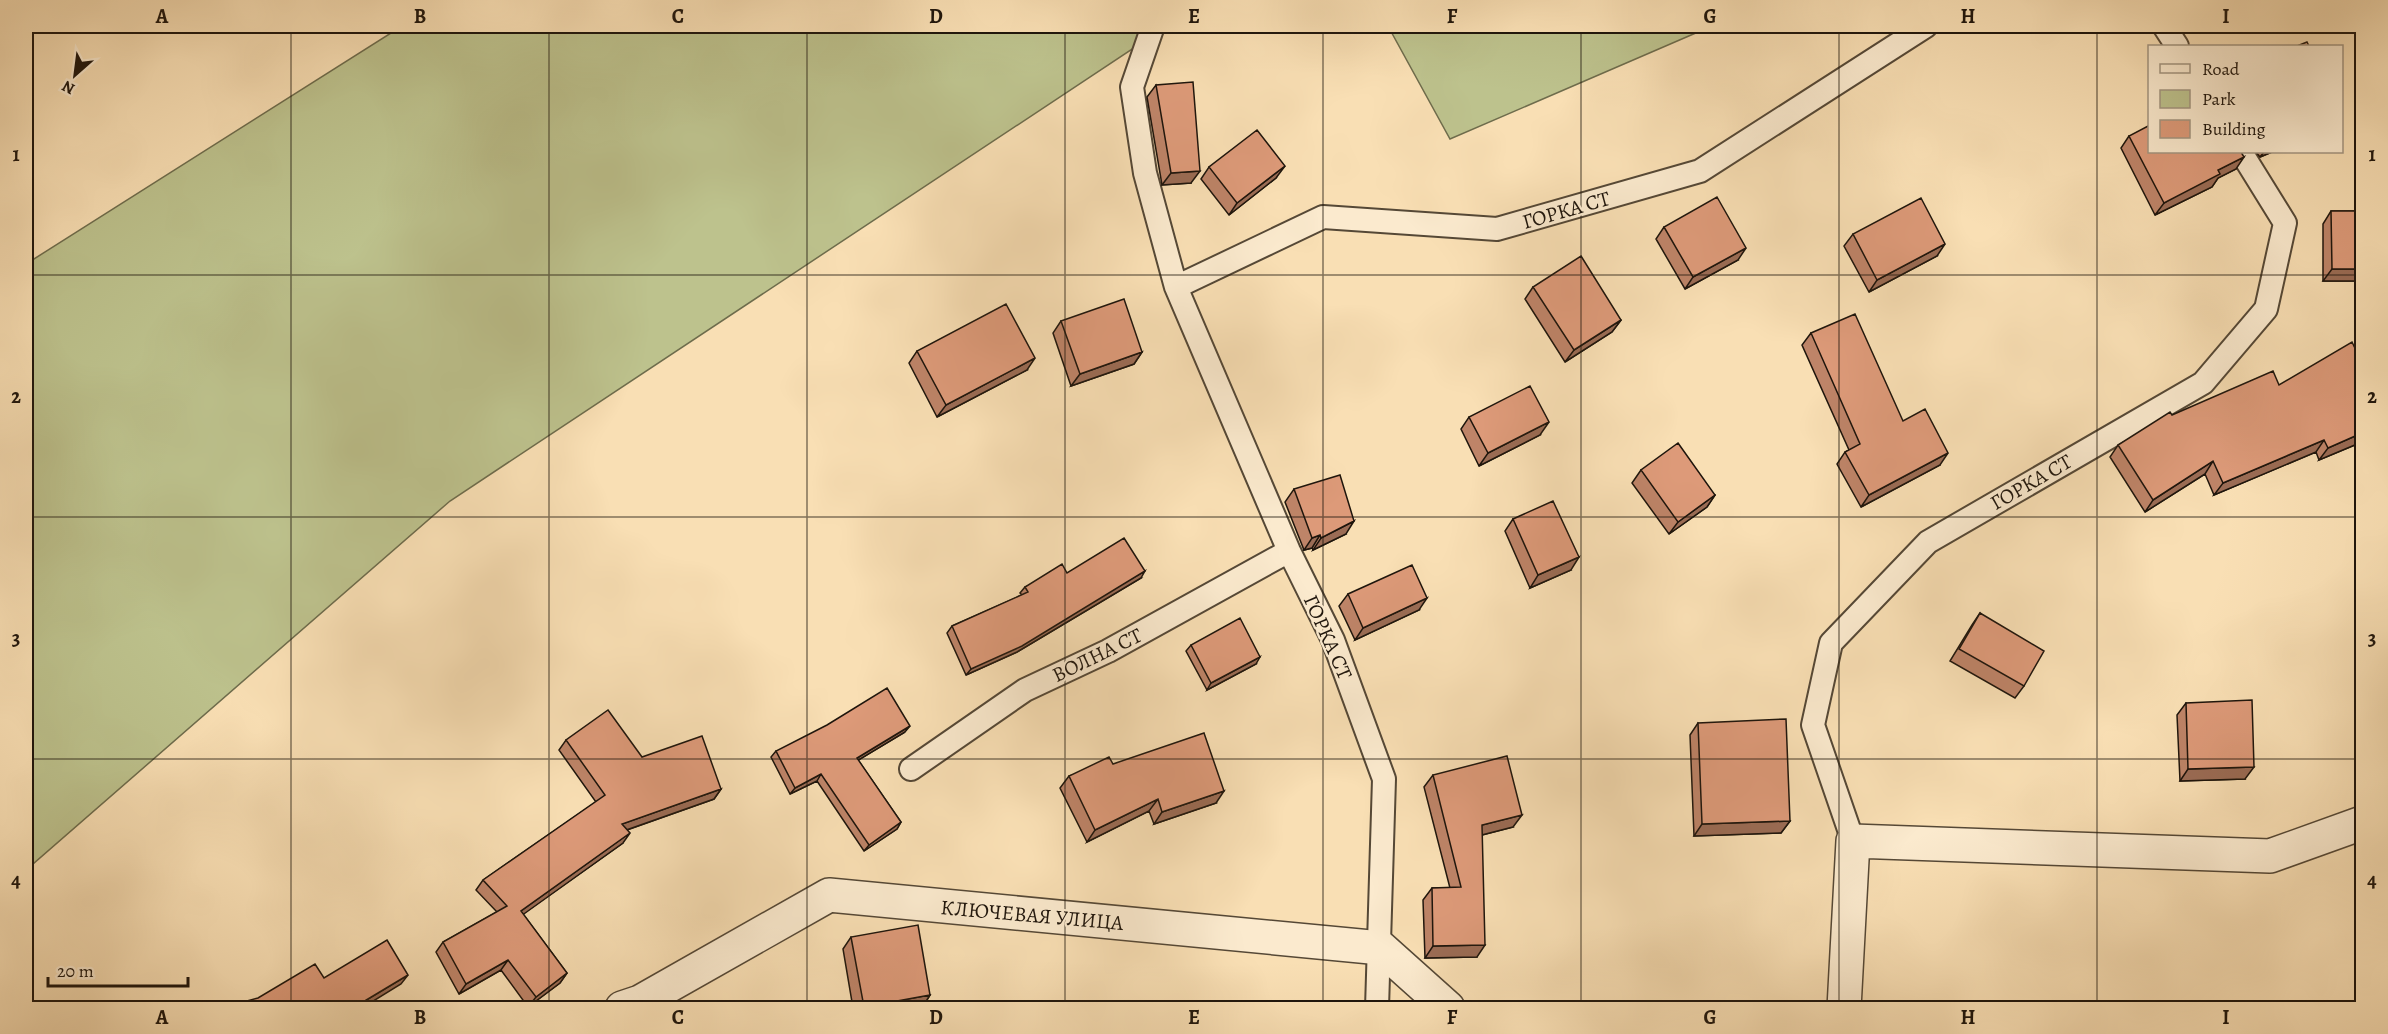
<svg xmlns="http://www.w3.org/2000/svg" width="2388" height="1034" font-family="Alegreya,serif">
  <style>
    .green { fill: #bdc28d; stroke: #6e6c4c; stroke-width: 1.5 }
    .lines { fill: none; stroke-linecap: round; stroke-linejoin: round }
    .lane-casing { stroke: #554836; stroke-width: 26 }
    .street-casing { stroke: #554836; stroke-width: 36 }
    .lane { stroke: #fbeace; stroke-width: 22 }
    .street { stroke: #fbeace; stroke-width: 33 }
    .wall { fill: #be8468; stroke: #1e150c; stroke-width: 1.5 }
    .shaded-wall { fill: #9b6c55; stroke: #1e150c; stroke-width: 1.5 }
    .building { fill: #dd9a79; stroke: #1e150c; stroke-width: 1.5 }
    .grid { fill: none; stroke: #1e150c; stroke-width: 1.5; stroke-opacity: 0.55 }
    .labels { text-anchor: middle; dominant-baseline: central; stroke-width: 4.5; stroke-linejoin: round; paint-order: stroke }
    .street-label { font-size: 21px; fill: #1e150c; stroke: #fbeace }
    .neatline { fill: none; stroke: #1e150c; stroke-width: 2 }
    .grid-label { font-size: 20px; text-anchor: middle; font-weight: bold; fill: #1e150c }
  </style>
  <rect width="100%" height="100%" fill="#f9dfb4"/>
  <filter id="stains"><feTurbulence type="fractalNoise" baseFrequency=".00333" numOctaves="4"/><feColorMatrix values="0 0 0 0 .2 0 0 0 0 .09 0 0 0 0 .02 0 0 0 .5 -.17"/></filter>
  <radialGradient id="worn" r=".72"><stop offset=".6" stop-color="#630" stop-opacity="0"/><stop offset="1" stop-color="#630" stop-opacity=".3"/></radialGradient>
  <path class="green" d="M 402,26 L 1167,26 L 450,501 L 26,870 L 26,264 Z
    M 1388,26 L 1712,26 L 1450,139 Z"/>
  <g class="lines">
    <g class="lane-casing">
      <path id="lane" d="M 1153,26 L 1132,87 L 1145,173 L 1176,287 L 1289,551 L 1333,640 L 1384,779 L 1377,1008
        M 2164,26 L 2177,46
        M 1176,287 L 1323,217 L 1497,229 L 1700,171 L 1926,26
        M 911,769 L 1025,690 L 1108,651 L 1289,551
        M 1853,841 L 1813,725 L 1831,643 L 1928,542 L 2203,383 L 2266,309 L 2285,223 L 2241,152"/>
    </g>
    <g class="street-casing">
      <path id="street" d="M 622,1008 L 640,1002 L 829,895 L 1381,948 L 1448,1008
        M 1844,1008 L 1853,841 L 2270,856 L 2362,823"/>
    </g>
    <use href="#lane" class="lane"/>
    <use href="#street" class="street"/>
  </g>
  <path class="wall" d="M 1156,85 L 1191,183 L 1162,185 L 1147,97 Z
    M 2129,136 L 2236,169 L 2218,178 L 2212,187 L 2155,215 L 2121,148 Z
    M 2256,152 L 2272,152 L 2260,157 Z
    M 1209,167 L 1276,178 L 1229,215 L 1201,179 Z
    M 2331,211 L 2362,211 L 2362,281 L 2323,281 L 2323,224 Z
    M 1664,227 L 1738,260 L 1685,289 L 1656,239 Z
    M 1853,234 L 1937,256 L 1869,292 L 1844,246 Z
    M 1533,287 L 1621,320 L 1612,332 L 1565,362 L 1525,299 Z
    M 1061,321 L 1142,352 L 1134,364 L 1071,386 L 1053,333 Z
    M 1811,333 L 1903,421 L 1940,465 L 1861,507 L 1837,464 L 1845,452 L 1849,450 L 1802,345 Z
    M 917,351 L 1027,370 L 937,417 L 909,363 Z
    M 2279,385 L 2362,442 L 2319,460 L 2316,452 L 2214,495 L 2205,474 L 2145,512 L 2110,457 L 2118,445 L 2172,415 Z
    M 1469,417 L 1540,435 L 1479,466 L 1461,429 Z
    M 1641,470 L 1715,495 L 1707,507 L 1669,534 L 1632,483 Z
    M 1294,489 L 1346,534 L 1313,550 L 1312,548 L 1304,550 L 1285,502 Z
    M 1513,519 L 1571,570 L 1530,588 L 1505,531 Z
    M 1067,573 L 1141,578 L 1017,652 L 966,675 L 947,633 L 952,626 L 1022,595 L 1020,593 L 1025,587 Z
    M 1348,594 L 1419,610 L 1355,640 L 1339,606 Z
    M 1980,613 L 2024,686 L 2015,698 L 1950,661 L 1972,625 Z
    M 1191,645 L 1256,664 L 1207,690 L 1186,651 Z
    M 2186,703 L 2245,779 L 2180,781 L 2177,715 Z
    M 1698,723 L 1790,821 L 1781,833 L 1694,836 L 1690,735 Z
    M 905,732 L 858,760 L 901,822 L 897,829 L 864,851 L 817,781 L 790,794 L 771,757 L 776,751 Z
    M 566,740 L 642,757 L 721,789 L 714,799 L 627,830 L 623,843 L 523,914 L 567,973 L 560,983 L 528,1007 L 501,970 L 459,994 L 436,952 L 443,942 L 497,912 L 476,890 L 483,880 L 596,802 L 559,750 Z
    M 1113,764 L 1216,803 L 1154,824 L 1149,811 L 1087,842 L 1060,788 L 1069,776 Z
    M 1433,775 L 1513,827 L 1482,835 L 1477,957 L 1425,958 L 1423,900 L 1432,888 L 1450,888 L 1424,787 Z
    M 851,937 L 930,995 L 922,1008 L 853,1008 L 843,949 Z"/>
  <path class="shaded-wall" d="M 2264,152 L 2272,152 L 2260,157 Z
    M 2244,157 L 2236,169 L 2218,178 L 2212,187 L 2155,215 L 2164,203 L 2218,170 Z
    M 1285,166 L 1276,178 L 1229,215 L 1237,203 Z
    M 1200,171 L 1191,183 L 1162,185 L 1171,173 Z
    M 1945,244 L 1937,256 L 1869,292 L 1877,280 Z
    M 1746,248 L 1738,260 L 1685,289 L 1693,277 Z
    M 2332,269 L 2362,269 L 2362,281 L 2323,281 Z
    M 1621,320 L 1612,332 L 1565,362 L 1574,350 Z
    M 1142,352 L 1134,364 L 1071,386 L 1080,374 Z
    M 1035,358 L 1027,370 L 937,417 L 946,405 Z
    M 1549,422 L 1540,435 L 1479,466 L 1488,453 Z
    M 2362,433 L 2362,442 L 2319,460 L 2328,448 Z
    M 2324,440 L 2316,452 L 2214,495 L 2223,483 Z
    M 1948,453 L 1940,465 L 1861,507 L 1869,495 Z
    M 2213,461 L 2205,474 L 2145,512 L 2153,500 Z
    M 1715,495 L 1707,507 L 1669,534 L 1678,522 Z
    M 1354,521 L 1346,534 L 1313,550 L 1321,538 Z
    M 1320,535 L 1312,548 L 1304,550 L 1312,538 Z
    M 1579,557 L 1571,570 L 1530,588 L 1538,575 Z
    M 1145,571 L 1141,578 L 1017,652 L 966,675 L 971,669 Z
    M 1427,598 L 1419,610 L 1355,640 L 1363,628 Z
    M 1260,657 L 1256,664 L 1207,690 L 1211,683 Z
    M 910,726 L 905,732 L 852,764 L 857,758 Z
    M 2254,767 L 2245,779 L 2180,781 L 2188,769 Z
    M 821,774 L 817,781 L 790,794 L 795,788 Z
    M 721,789 L 714,799 L 615,834 L 622,824 Z
    M 1224,791 L 1216,803 L 1154,824 L 1162,812 Z
    M 1158,799 L 1149,811 L 1087,842 L 1095,830 Z
    M 1522,815 L 1513,827 L 1474,837 L 1482,825 Z
    M 1790,821 L 1781,833 L 1694,836 L 1702,824 Z
    M 901,822 L 897,829 L 864,851 L 869,845 Z
    M 630,833 L 623,843 L 514,921 L 521,911 Z
    M 1485,945 L 1477,957 L 1425,958 L 1433,946 Z
    M 508,960 L 501,970 L 459,994 L 466,984 Z
    M 567,973 L 560,983 L 528,1007 L 536,997 Z
    M 408,975 L 401,984 L 362,1008 L 353,1008 Z
    M 930,995 L 922,1008 L 862,1008 L 864,1007 Z"/>
  <path class="building" d="M 2307,42 L 2309,46 L 2297,46 Z
    M 1193,82 L 1200,171 L 1171,173 L 1156,85 Z
    M 2150,125 L 2150,152 L 2241,152 L 2244,157 L 2218,170 L 2220,174 L 2164,203 L 2129,136 Z
    M 1257,130 L 1285,166 L 1237,203 L 1209,167 Z
    M 1717,197 L 1746,248 L 1693,277 L 1664,227 Z
    M 1921,198 L 1945,244 L 1877,280 L 1853,234 Z
    M 2331,211 L 2362,211 L 2362,269 L 2332,269 Z
    M 1581,256 L 1621,320 L 1574,350 L 1533,287 Z
    M 1124,299 L 1142,352 L 1080,374 L 1061,321 Z
    M 1006,304 L 1035,358 L 946,405 L 917,351 Z
    M 1855,314 L 1903,421 L 1925,409 L 1948,453 L 1869,495 L 1845,452 L 1860,444 L 1811,333 Z
    M 2352,342 L 2362,363 L 2362,433 L 2328,448 L 2324,440 L 2223,483 L 2213,461 L 2153,500 L 2118,445 L 2170,412 L 2172,415 L 2273,371 L 2279,385 Z
    M 1530,386 L 1549,422 L 1488,453 L 1469,417 Z
    M 1678,443 L 1715,495 L 1678,522 L 1641,470 Z
    M 1340,475 L 1354,521 L 1321,538 L 1320,535 L 1312,538 L 1294,489 Z
    M 1553,501 L 1579,557 L 1538,575 L 1513,519 Z
    M 1124,538 L 1145,571 L 1022,646 L 971,669 L 952,626 L 1028,592 L 1025,587 L 1062,564 L 1067,573 Z
    M 1412,565 L 1427,598 L 1363,628 L 1348,594 Z
    M 1980,613 L 2044,651 L 2024,686 L 1959,649 Z
    M 1240,618 L 1260,657 L 1211,683 L 1191,645 Z
    M 887,688 L 910,726 L 857,758 L 901,822 L 869,845 L 821,774 L 795,788 L 776,751 L 827,725 Z
    M 2252,700 L 2254,767 L 2188,769 L 2186,703 Z
    M 608,710 L 642,757 L 702,736 L 721,789 L 622,824 L 630,833 L 521,911 L 567,973 L 536,997 L 508,960 L 466,984 L 443,942 L 507,906 L 483,880 L 605,795 L 566,740 Z
    M 1786,719 L 1790,821 L 1702,824 L 1698,723 Z
    M 1204,733 L 1224,791 L 1162,812 L 1158,799 L 1095,830 L 1069,776 L 1109,757 L 1113,764 Z
    M 1507,756 L 1522,815 L 1482,825 L 1485,945 L 1433,946 L 1432,888 L 1461,887 L 1433,775 Z
    M 918,925 L 930,995 L 864,1007 L 851,937 Z
    M 387,940 L 408,975 L 353,1008 L 221,1008 L 258,998 L 315,964 L 324,978 Z
    M 1978,1004 L 1990,1008 L 1977,1008 Z"/>
  <path class="grid" d="M 291,26 L 291,1008M 549,26 L 549,1008M 807,26 L 807,1008M 1065,26 L 1065,1008M 1323,26 L 1323,1008M 1581,26 L 1581,1008M 1839,26 L 1839,1008M 2097,26 L 2097,1008M 26,275 L 2362,275M 26,517 L 2362,517M 26,759 L 2362,759"/>
  <g class="labels">
    <g class="street-label">
      <text transform="translate(1566 210) rotate(-16)">ГОРКА СТ</text>
      <text transform="translate(2031 482) rotate(-30)">ГОРКА СТ</text>
      <text transform="translate(1328 637) rotate(66)">ГОРКА СТ</text>
      <text transform="translate(1097 655) rotate(-26)">ВОЛНА СТ</text>
      <text transform="translate(1032 915) rotate(5)">КЛЮЧЕВАЯ УЛИЦА</text>
    </g>
  </g>
  <rect width="2388" height="1034" fill="none" stroke="#f9dfb4" stroke-width="66"/>
  <rect x="2148" y="45" width="195" height="108" fill="#fbeace" stroke="#a39580" stroke-width="1.5"/>
  <rect x="2160" y="64" width="30" height="9" fill="#fbeace" stroke="#a39580" stroke-width="1.5"/>
  <text x="2202" y="75" font-size="18" fill="#1e150c">Road</text>
  <rect x="2160" y="90" width="30" height="18" fill="#bdc28d" stroke="#a39580" stroke-width="1.5"/>
  <text x="2202" y="105" font-size="18" fill="#1e150c">Park</text>
  <rect x="2160" y="120" width="30" height="18" fill="#dd9a79" stroke="#a39580" stroke-width="1.5"/>
  <text x="2202" y="135" font-size="18" fill="#1e150c">Building</text>
  <g transform="translate(75 75) rotate(208)" stroke="#fbeace" stroke-width="4.5" paint-order="stroke">
  <path d="M0-4.5L10 22L0 15L-10 22Z" fill="#1e150c"/>
  <text y="-9" font-size="16" font-weight="bold" text-anchor="middle" fill="#1e150c">N</text>
  </g>
  <path d="M48 977v9h140v-9" fill="none" stroke="#1e150c" stroke-width="3"/>
  <text x="57" y="977" font-size="18" fill="#1e150c" stroke="#fbeace" stroke-width="4.5" paint-order="stroke">20 m</text>
  <rect x="33" y="33" width="2322" height="968" class="neatline"/>
  <g class="grid-label">
    <text x="162" y="23">A</text>
    <text x="420" y="23">B</text>
    <text x="678" y="23">C</text>
    <text x="936" y="23">D</text>
    <text x="1194" y="23">E</text>
    <text x="1452" y="23">F</text>
    <text x="1710" y="23">G</text>
    <text x="1968" y="23">H</text>
    <text x="2226" y="23">I</text>
    <text x="16" y="161">1</text>
    <text x="2372" y="161">1</text>
    <text x="16" y="403">2</text>
    <text x="2372" y="403">2</text>
    <text x="16" y="645">3</text>
    <text x="2372" y="645">3</text>
    <text x="16" y="887">4</text>
    <text x="2372" y="887">4</text>
    <text x="162" y="1024">A</text>
    <text x="420" y="1024">B</text>
    <text x="678" y="1024">C</text>
    <text x="936" y="1024">D</text>
    <text x="1194" y="1024">E</text>
    <text x="1452" y="1024">F</text>
    <text x="1710" y="1024">G</text>
    <text x="1968" y="1024">H</text>
    <text x="2226" y="1024">I</text>
  </g>
  <rect width="100%" height="100%" filter="url(#stains)"/>
  <rect width="100%" height="100%" fill="url(#worn)"/>
</svg>
